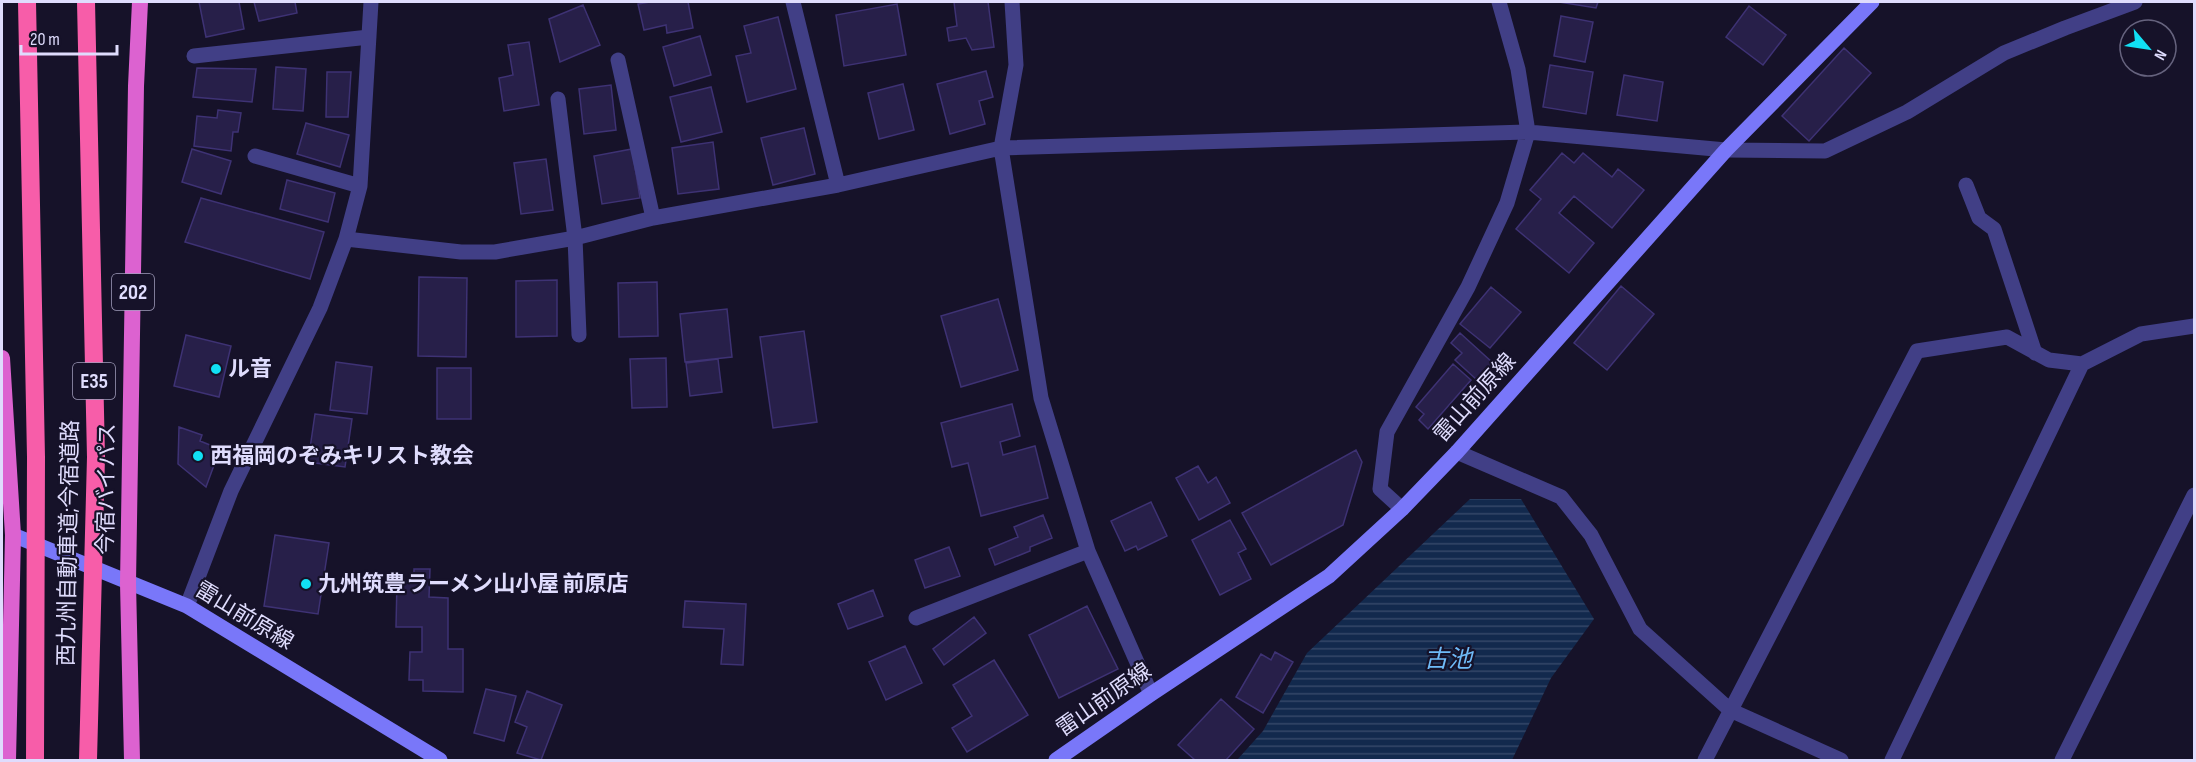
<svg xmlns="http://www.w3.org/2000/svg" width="2196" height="762" font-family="'Sofia Sans Condensed','Noto Sans JP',sans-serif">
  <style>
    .water { fill: url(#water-rules) }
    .building { fill: #271f49; stroke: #3e3274; stroke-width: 1.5 }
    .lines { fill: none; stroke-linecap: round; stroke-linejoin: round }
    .minor { stroke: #413f86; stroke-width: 15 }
    .secondary { stroke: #7977f9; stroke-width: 15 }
    .trunk { stroke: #dc62d0; stroke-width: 16 }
    .motorway-bridge { stroke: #f75da9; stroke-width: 18 }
    .poi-dot { fill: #11e0f4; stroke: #161229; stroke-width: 2 }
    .labels { text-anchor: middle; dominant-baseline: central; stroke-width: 4.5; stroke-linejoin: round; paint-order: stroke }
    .shield { fill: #161229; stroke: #a39fbd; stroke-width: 1.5 }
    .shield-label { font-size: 21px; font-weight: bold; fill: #dfdcfd }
    .poi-label { font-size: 22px; font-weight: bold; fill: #dfdcfd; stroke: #161229; text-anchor: start }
    .street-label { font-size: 22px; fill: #dfdcfd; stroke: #161229 }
    .water-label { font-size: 24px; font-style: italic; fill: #6fbbf8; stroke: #161229 }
  </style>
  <defs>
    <pattern id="water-rules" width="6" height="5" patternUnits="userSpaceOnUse" patternTransform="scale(1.5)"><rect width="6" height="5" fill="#12294d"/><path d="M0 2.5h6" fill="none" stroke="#344768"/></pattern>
  </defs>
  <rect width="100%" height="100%" fill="#161229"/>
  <path class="water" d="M 1470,499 L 1521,499 L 1594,619 L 1551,678 L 1512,760 L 1237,760 L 1263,731 L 1307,653 Z"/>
  <path class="building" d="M 199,2 L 239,2 L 244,29 L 206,37 Z
    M 254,2 L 295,2 L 297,13 L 259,21 Z
    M 650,2 L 688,2 L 693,28 L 667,33 L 666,25 L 644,30 L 638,4 Z
    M 954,2 L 988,2 L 994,47 L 972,50 L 966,38 L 949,41 L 947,28 L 957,26 Z
    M 1559,2 L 1598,2 L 1596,8 Z
    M 897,4 L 906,55 L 844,66 L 836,15 Z
    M 583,5 L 600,45 L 560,62 L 549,19 Z
    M 1749,6 L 1786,35 L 1763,65 L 1726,37 Z
    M 1561,16 L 1593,22 L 1585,62 L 1554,56 Z
    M 778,17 L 796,89 L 747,102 L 736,56 L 751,53 L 744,26 Z
    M 700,36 L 711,75 L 674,86 L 663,47 Z
    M 529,42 L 539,105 L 504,111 L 499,78 L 513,75 L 508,45 Z
    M 1844,48 L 1871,73 L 1809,141 L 1782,116 Z
    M 1550,65 L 1593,72 L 1586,114 L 1543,107 Z
    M 276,67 L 306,69 L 303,111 L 273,109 Z
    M 197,68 L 256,69 L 252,102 L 193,97 Z
    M 986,71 L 993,97 L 979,101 L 985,124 L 950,134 L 937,84 Z
    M 327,72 L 351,72 L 348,117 L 326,117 Z
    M 1624,75 L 1663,82 L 1657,121 L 1617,115 Z
    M 903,84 L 914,130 L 879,139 L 868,93 Z
    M 611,85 L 616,130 L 584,134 L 579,89 Z
    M 711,87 L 722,132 L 681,142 L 670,97 Z
    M 218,110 L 241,113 L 238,132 L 233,132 L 231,151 L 194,146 L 197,116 L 217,118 Z
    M 306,123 L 349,135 L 340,167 L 297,154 Z
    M 804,128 L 815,174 L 773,185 L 761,138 Z
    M 713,142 L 719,189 L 678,194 L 672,148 Z
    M 192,149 L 231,161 L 221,194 L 182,182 Z
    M 632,149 L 640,198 L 602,204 L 594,156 Z
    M 1562,153 L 1574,163 L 1583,153 L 1612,177 L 1618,169 L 1644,190 L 1612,228 L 1574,196 L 1559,213 L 1594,243 L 1569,273 L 1516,229 L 1541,199 L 1530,190 Z
    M 546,159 L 553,210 L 521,214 L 514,163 Z
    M 287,180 L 335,193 L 328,222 L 280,209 Z
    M 201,198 L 324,232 L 310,279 L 185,242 Z
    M 419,277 L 467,278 L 466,357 L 418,356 Z
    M 557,280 L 557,336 L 516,337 L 516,281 Z
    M 657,282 L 658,336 L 619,337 L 618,283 Z
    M 1621,286 L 1654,314 L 1607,370 L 1574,343 Z
    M 1491,287 L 1521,312 L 1490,348 L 1460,324 Z
    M 998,299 L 1018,370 L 961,387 L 941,316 Z
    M 727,309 L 732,357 L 685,362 L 680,314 Z
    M 804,331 L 817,422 L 773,428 L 760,337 Z
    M 1460,333 L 1493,363 L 1477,380 L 1455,360 L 1462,353 L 1451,343 Z
    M 186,335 L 231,346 L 219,397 L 174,386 Z
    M 666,358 L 667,407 L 632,408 L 630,359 Z
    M 718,359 L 722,392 L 690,396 L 686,363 Z
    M 336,362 L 372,367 L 367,414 L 330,410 Z
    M 1453,364 L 1471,380 L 1428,429 L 1419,420 L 1424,414 L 1416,407 Z
    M 437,368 L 471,368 L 471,419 L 437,419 Z
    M 1012,404 L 1020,436 L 1000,442 L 1003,455 L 1035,446 L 1048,498 L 981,516 L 968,463 L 952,467 L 941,423 Z
    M 315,414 L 352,419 L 345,467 L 308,462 Z
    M 179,427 L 202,435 L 200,441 L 220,449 L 206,487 L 178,464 Z
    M 1356,450 L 1362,462 L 1343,525 L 1271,565 L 1242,513 Z
    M 1198,466 L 1208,483 L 1216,477 L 1230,503 L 1199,520 L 1176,478 Z
    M 1151,502 L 1167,536 L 1138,550 L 1136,546 L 1125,551 L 1111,521 Z
    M 1043,515 L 1052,538 L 1030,547 L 1030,551 L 995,565 L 989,549 L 1018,537 L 1014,527 Z
    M 1230,520 L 1246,549 L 1238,553 L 1251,579 L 1220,595 L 1192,540 Z
    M 275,535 L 329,543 L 318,614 L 264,606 Z
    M 949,547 L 960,576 L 925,588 L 915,560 Z
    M 414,569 L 430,569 L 429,597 L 448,598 L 448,649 L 463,649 L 463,692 L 423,691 L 423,680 L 409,680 L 410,652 L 422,652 L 422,627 L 396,627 L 397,582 L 414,582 Z
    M 873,590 L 883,616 L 848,629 L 838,604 Z
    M 685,601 L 746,604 L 743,665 L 721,664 L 724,629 L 683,627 Z
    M 1087,606 L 1118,669 L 1059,698 L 1029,635 Z
    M 974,617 L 986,633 L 944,665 L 933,649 Z
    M 905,646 L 922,683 L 886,700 L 869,662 Z
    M 1275,652 L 1293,662 L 1263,713 L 1236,697 L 1261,654 L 1271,660 Z
    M 994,660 L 1028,715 L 967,752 L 952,728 L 972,716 L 953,685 Z
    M 486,689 L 516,696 L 504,741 L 474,733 Z
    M 527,691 L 562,705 L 541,760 L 517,753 L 527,727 L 515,722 Z
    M 1221,699 L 1254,729 L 1226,760 L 1195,760 L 1178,745 Z"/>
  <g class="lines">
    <path class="minor" d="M 793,2 L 838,185
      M 1012,2 L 1016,65 L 1001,148 L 1041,398 L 1088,551 L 1151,694
      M 194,56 L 369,37
      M 618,60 L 653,218
      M 558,99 L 575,238 L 579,335
      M 255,156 L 360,186
      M 1966,185 L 1979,218 L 1994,229 L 2035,353
      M 346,239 L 461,252 L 495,252 L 575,238 L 653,218 L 838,185 L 1001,148 L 1528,132 L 1726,150 L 1825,151 L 1907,112 L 2004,53 L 2065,28 L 2135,2
      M 1457,452 L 1561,497 L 1591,535 L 1640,629 L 1730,710 L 1841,760
      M 1402,509 L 1380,489 L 1387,432 L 1468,287 L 1507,203 L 1528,132 L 1518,69 L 1499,2
      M 187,606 L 231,491 L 320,308 L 346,239 L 360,186 L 371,2
      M 916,618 L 1088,551
      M 1705,760 L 1917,351 L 2007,337 L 2049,360 L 2082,364 L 2141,334 L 2194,326
      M 1892,760 L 2082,364
      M 2062,760 L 2194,495"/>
    <path class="secondary" d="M 13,535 L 187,606 L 440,760
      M 1056,760 L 1151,694 L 1329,576 L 1402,509 L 1457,452 L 1726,150 L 1872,2"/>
    <path class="trunk" d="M 2,358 L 13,535 L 8,760
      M 132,760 L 128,583 L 136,86 L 140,2"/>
    <path class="motorway-bridge" d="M 27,2 L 36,457 L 35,760
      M 86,2 L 96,457 L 88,760"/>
  </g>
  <g class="poi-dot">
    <circle cx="216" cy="369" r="6"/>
    <circle cx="198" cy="456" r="6"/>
    <circle cx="306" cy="584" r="6"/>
  </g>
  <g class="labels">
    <g class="shield">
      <rect x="112" y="274" width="42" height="36" rx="4.5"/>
      <rect x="73" y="363" width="42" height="36" rx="4.5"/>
    </g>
    <g class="shield-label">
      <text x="133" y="292">202</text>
      <text x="94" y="381">E35</text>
    </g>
    <g class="poi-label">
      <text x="228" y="369">ル音</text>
      <text x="210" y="456">西福岡のぞみキリスト教会</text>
      <text x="318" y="584">九州筑豊ラーメン山小屋 前原店</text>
    </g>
    <g class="street-label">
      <text transform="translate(1475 398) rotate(-48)">雷山前原線</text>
      <text transform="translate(107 489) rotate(-89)">今宿バイパス</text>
      <text transform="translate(69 543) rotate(-89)">西九州自動車道;今宿道路</text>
      <text transform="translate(244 616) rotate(31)">雷山前原線</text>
      <text transform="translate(1104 700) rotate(-35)">雷山前原線</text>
    </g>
    <g class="water-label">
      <text x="1448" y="659">古池</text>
    </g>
  </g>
  <rect width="2196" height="762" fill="none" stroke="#dfdcfd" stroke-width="6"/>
  <g transform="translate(2148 48) rotate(119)"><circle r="28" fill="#161229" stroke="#66637e" stroke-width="1.5"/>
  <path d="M0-4.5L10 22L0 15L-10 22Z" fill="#11e0f4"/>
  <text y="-9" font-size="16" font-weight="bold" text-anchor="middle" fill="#dfdcfd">N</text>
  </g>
  <path d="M21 45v9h96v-9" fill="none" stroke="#dfdcfd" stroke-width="3"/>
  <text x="30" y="45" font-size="18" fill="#dfdcfd" stroke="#161229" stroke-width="4.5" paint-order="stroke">20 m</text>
</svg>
